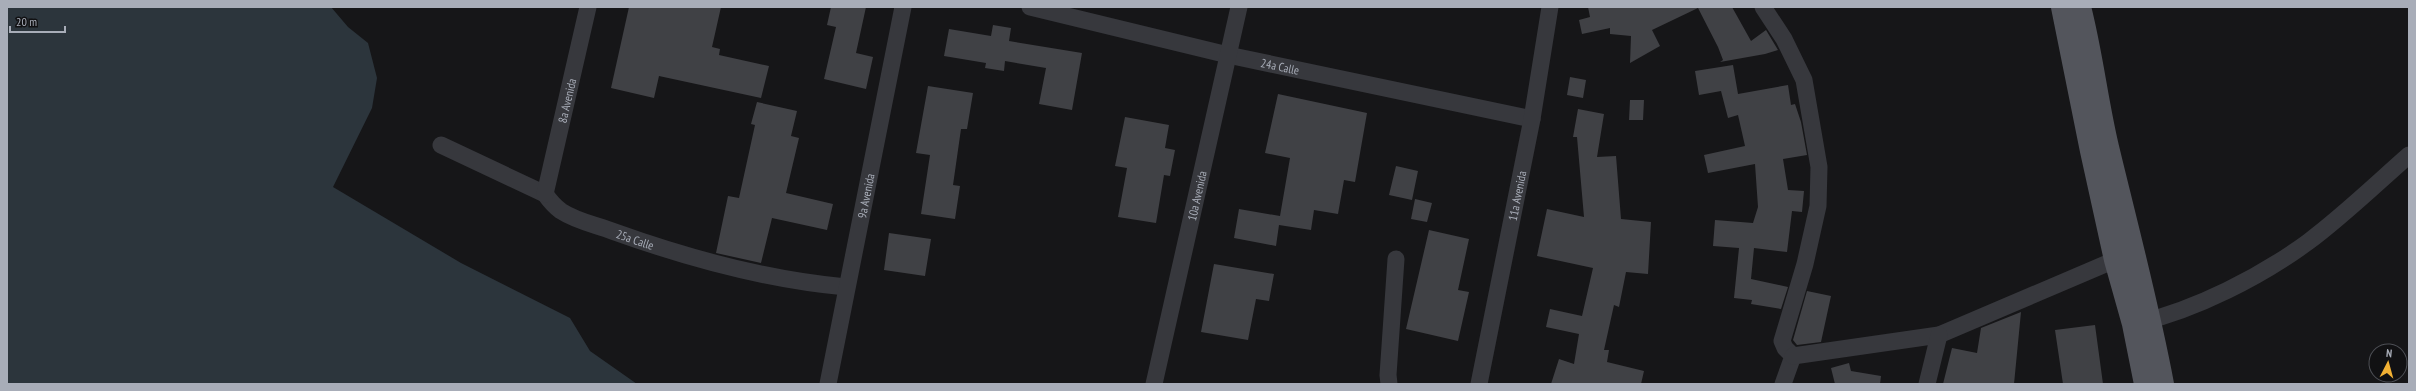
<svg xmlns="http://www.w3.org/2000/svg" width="2416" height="391" font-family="'PT Sans Narrow',sans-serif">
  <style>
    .water { fill: #2c353c }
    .building { fill: #404145 }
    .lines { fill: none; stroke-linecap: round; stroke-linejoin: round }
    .minor { stroke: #37383d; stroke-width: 17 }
    .primary { stroke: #53555c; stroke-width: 22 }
    .labels { text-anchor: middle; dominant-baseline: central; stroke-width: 3; stroke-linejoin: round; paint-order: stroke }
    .street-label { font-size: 12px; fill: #a8adb8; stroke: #111113 }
  </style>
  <rect width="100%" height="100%" fill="#161618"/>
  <path class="water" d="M 7,7 L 331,7 L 348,27 L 368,43 L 377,78 L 372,108 L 333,187 L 461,263 L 570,318 L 590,351 L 637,384 L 7,384 Z"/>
  <path class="building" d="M 629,7 L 721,7 L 712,47 L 720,49 L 719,55 L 769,66 L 761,98 L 659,76 L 654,98 L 611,88 Z
    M 831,7 L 866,7 L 856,53 L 873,57 L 866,89 L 824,79 L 836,27 L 827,25 Z
    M 1588,7 L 1732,7 L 1751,41 L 1766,30 L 1778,50 L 1765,54 L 1720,62 L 1723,60 L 1718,47 L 1698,8 L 1652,30 L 1660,46 L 1630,63 L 1631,36 L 1610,34 L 1610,28 L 1582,34 L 1579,20 L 1590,17 Z
    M 993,25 L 1011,28 L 1009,41 L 1082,53 L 1072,110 L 1039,104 L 1046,68 L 1005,61 L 1004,71 L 985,68 L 986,63 L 944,56 L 949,29 L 991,36 Z
    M 1733,65 L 1738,94 L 1788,85 L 1791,105 L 1795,104 L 1801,122 L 1807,155 L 1783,159 L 1788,190 L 1804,191 L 1802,212 L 1792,211 L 1787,252 L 1754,248 L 1751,279 L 1788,287 L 1781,309 L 1751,304 L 1752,300 L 1734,298 L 1739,248 L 1713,246 L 1715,220 L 1753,223 L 1758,207 L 1755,164 L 1708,173 L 1704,155 L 1745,146 L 1738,115 L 1728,118 L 1721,91 L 1699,95 L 1695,71 Z
    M 1570,77 L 1586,80 L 1583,98 L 1567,95 Z
    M 928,86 L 973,93 L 967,129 L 961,129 L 953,185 L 960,186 L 955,219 L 921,214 L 930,155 L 916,153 Z
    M 1278,94 L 1367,113 L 1355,182 L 1344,180 L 1338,214 L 1314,210 L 1311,230 L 1279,225 L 1276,246 L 1234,238 L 1239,209 L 1280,216 L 1290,158 L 1265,153 Z
    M 1630,100 L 1644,100 L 1643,120 L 1629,120 Z
    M 757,102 L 797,111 L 791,136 L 799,138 L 786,193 L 833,204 L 827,230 L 772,218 L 761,263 L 716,253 L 728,196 L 739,198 L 755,125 L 751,124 Z
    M 1578,109 L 1604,114 L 1597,157 L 1616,156 L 1621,219 L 1651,222 L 1648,274 L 1626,272 L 1619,307 L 1614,305 L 1604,350 L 1609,350 L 1607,362 L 1644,371 L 1641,384 L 1551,384 L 1559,359 L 1574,364 L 1579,334 L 1546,327 L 1550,309 L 1582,316 L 1593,268 L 1537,256 L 1547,209 L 1584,217 L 1577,137 L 1573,137 Z
    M 1125,117 L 1169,125 L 1165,148 L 1175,150 L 1170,176 L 1164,175 L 1156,223 L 1118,217 L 1127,168 L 1115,166 Z
    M 1396,166 L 1418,171 L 1412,200 L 1389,195 Z
    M 1415,199 L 1432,203 L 1427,222 L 1411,219 Z
    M 1429,230 L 1469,239 L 1458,290 L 1469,292 L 1458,341 L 1406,329 Z
    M 889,233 L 931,239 L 925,276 L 884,270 Z
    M 1214,264 L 1274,274 L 1269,301 L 1256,299 L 1248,340 L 1201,332 Z
    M 1807,291 L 1831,296 L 1821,342 L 1797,345 L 1793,340 Z
    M 2021,312 L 2014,384 L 1943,384 L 1952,348 L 1977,353 L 1981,328 Z
    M 2095,325 L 2103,384 L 2063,384 L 2055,330 Z
    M 1849,363 L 1851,371 L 1881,376 L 1880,384 L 1835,384 L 1831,368 Z"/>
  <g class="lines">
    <g class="minor">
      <path id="s1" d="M 1030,7 L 1228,55 L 1532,119"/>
      <path d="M 1763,7 L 1784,39 L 1804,80 L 1819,167 L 1818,206 L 1805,264 L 1782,341 L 1785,348 L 1793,356 L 1783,384"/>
      <path id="s2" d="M 441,145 L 545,194 C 550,201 554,206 561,211 C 576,221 596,225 612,231 C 687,258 768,280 846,287"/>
      <path id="s3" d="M 545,194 L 588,7"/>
      <path d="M 2139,323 C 2197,309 2260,277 2308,242 C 2343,216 2376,184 2409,155"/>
      <path d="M 1793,356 L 1939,335 L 2115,260"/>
      <path id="s4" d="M 828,384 L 903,7"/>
      <path id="s5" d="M 1154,384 L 1239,7"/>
      <path d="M 1389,384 L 1388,375 L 1396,259"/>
      <path id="s6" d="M 1479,384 L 1532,119 L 1550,7"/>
      <path d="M 1927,384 L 1939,335"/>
    </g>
    <path class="primary" d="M 2062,7 L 2091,151 L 2115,260 L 2133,324 L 2145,384
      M 2080,7 C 2092,53 2097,101 2108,147 C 2127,226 2148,304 2163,384"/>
  </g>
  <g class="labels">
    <g class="street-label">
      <text stroke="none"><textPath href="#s1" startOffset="257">24a Calle</textPath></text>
      <text stroke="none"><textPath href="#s3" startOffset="96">8a Avenida</textPath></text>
      <text stroke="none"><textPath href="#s4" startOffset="192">9a Avenida</textPath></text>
      <text stroke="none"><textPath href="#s5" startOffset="193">10a Avenida</textPath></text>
      <text stroke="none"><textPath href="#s6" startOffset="192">11a Avenida</textPath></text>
      <text stroke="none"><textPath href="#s2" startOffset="218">25a Calle</textPath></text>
    </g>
  </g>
  <rect width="2416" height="391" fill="none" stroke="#a8adb8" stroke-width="16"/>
  <g transform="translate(2388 363) rotate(6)"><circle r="19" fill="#111113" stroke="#4d4f55"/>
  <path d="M0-3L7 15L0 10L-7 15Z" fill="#f2b134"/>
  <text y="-6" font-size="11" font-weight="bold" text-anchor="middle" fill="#a8adb8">N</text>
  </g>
  <path d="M10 26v6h55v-6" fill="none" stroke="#a8adb8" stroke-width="2"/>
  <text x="16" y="26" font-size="12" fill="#a8adb8" stroke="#111113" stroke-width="3" paint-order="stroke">20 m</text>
</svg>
